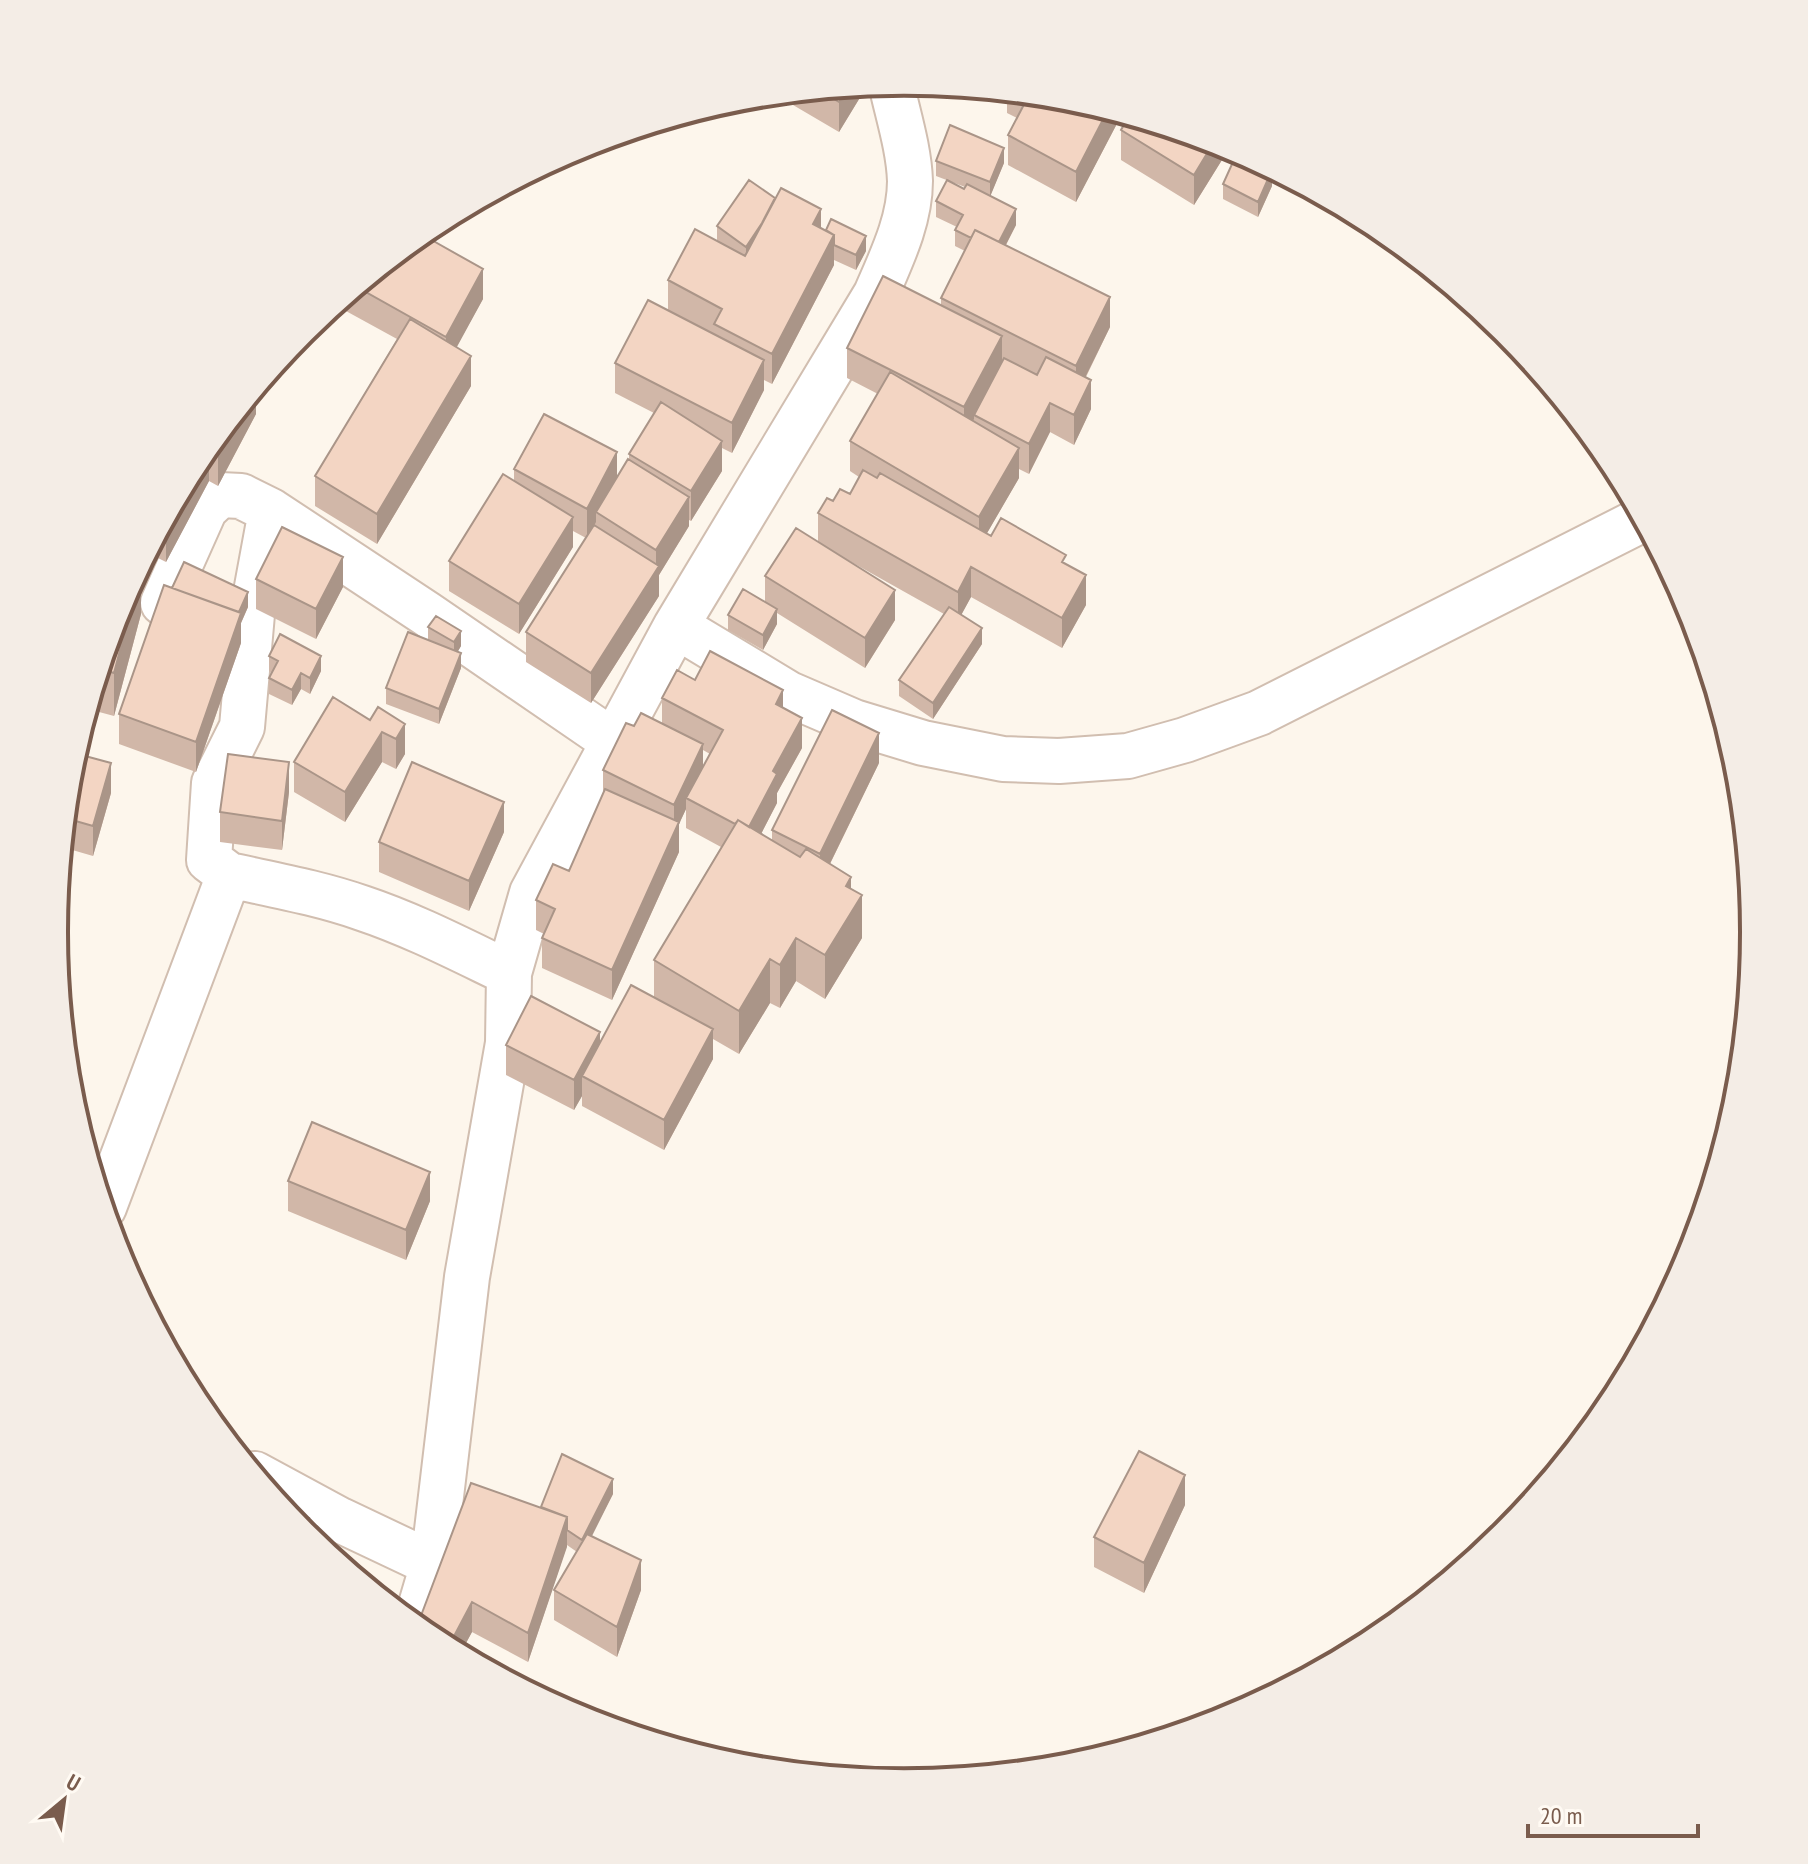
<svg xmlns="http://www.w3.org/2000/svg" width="1808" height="1864" font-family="'PT Sans Narrow',sans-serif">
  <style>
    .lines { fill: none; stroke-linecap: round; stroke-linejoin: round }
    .minor-casing { stroke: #d1beb0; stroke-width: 48 }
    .minor { stroke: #fff; stroke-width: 44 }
    .wall { fill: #d1b7a8; fill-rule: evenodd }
    .shaded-wall { fill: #aa9588 }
    .building { fill: #f3d5c3; stroke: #aa9588; stroke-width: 2 }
    .rim { fill: none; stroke: #7a5c4d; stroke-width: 4 }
  </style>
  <rect width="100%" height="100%" fill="#fdf6ec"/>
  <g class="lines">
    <g class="minor-casing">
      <path id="minor" d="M 163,603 L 205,509 L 220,495 L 241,496 L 271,511 L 427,614 L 614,742
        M 676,626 L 789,694 L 854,722 L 923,743 L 1003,759 L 1059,761 L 1128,756 L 1185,740 L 1259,713 L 1643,519
        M 229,875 C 274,885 319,893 362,908 C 413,925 461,950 509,973
        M 104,1207 L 229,875 L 209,860 L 214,783 L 242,727 L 252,614 L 271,511
        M 255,1474 L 340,1520 L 433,1564
        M 415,1625 L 433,1564 L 467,1277 L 508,1043 L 509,973 L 532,893 L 676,626 L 876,294 C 891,259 910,221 910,181 C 909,149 898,115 891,83"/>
    </g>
    <use href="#minor" class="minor"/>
  </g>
  <path class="wall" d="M 867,86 L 839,132 L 776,95 Z
    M 1007,92 L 1070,98 L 1122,114 L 1076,202 L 1008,165 L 1008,135 L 1017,118 L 1007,113 Z
    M 1121,130 L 1230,147 L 1194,205 L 1121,160 Z
    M 936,161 L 1004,163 L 990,196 L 1016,225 L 1006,245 L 1110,327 L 1086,377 L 1091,409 L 1074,445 L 1050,432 L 1029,474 L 1019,469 L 1019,478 L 987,533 L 1066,565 L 1086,605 L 1062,648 L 971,597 L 961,615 L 982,644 L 933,719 L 899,696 L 899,680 L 944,614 L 837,554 L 895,620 L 865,668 L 777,613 L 777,624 L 763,650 L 728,630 L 728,615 L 765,602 L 765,576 L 818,542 L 818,513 L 833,501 L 850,494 L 859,477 L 850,471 L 850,441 L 878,394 L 847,378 L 847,348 L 941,305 L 941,298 L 965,251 L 955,246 L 955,230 L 957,227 L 936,217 L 936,201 L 964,189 L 965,187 L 936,176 Z
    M 1223,184 L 1272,186 L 1258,217 L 1223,199 Z
    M 717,226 L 821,228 L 866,251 L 856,270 L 834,260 L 834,265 L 772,384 L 764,380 L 764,390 L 732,453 L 722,448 L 722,471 L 691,521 L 689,520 L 689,526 L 659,575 L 659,596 L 591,703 L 526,662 L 526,632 L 586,538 L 573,531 L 573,547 L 519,634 L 449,591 L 449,561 L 514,481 L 514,469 L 617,477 L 629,460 L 629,454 L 654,413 L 615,393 L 615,363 L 668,310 L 668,280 L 717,240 Z
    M 421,234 L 483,299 L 456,347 L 471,386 L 377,544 L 315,506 L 315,476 L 397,339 L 335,305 Z
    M 256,388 L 256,414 L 218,486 L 209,481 L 166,562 L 148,553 L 198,459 Z
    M 256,579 L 343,587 L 316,639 L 256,609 Z
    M 172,588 L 248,607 L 241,623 L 241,643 L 196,772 L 119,744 L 119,714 Z
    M 119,606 L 141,614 L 114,716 L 88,709 Z
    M 428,627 L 461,646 L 458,651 L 461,668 L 439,724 L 386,704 L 386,688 L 428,640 Z
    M 269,656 L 321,671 L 310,694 L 301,689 L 292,705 L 269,694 L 269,678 L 272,673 L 269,671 Z
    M 695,680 L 783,708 L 802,748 L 777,793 L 777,803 L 761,834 L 772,841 L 772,830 L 879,763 L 830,864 L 851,888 L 862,938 L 825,999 L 796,981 L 780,1008 L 770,1003 L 739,1054 L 713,1039 L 713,1059 L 664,1150 L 582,1106 L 582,1096 L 574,1110 L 506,1075 L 506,1045 L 600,1043 L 654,997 L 654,960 L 721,847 L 686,828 L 686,809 L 679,824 L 679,852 L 612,1000 L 542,968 L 542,938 L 544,934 L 536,930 L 536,900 L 569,871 L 603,794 L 603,770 L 634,726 L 662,724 L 662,698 ZM 703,750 L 710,754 L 703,767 Z
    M 378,707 L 405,754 L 396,769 L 382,762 L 345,822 L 294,792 L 294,762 L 370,720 Z
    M 70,766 L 111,793 L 93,856 L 62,847 Z
    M 289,792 L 282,850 L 220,842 L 220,812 Z
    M 504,832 L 469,911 L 379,872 L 379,842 Z
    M 288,1181 L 430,1201 L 406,1260 L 288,1211 Z
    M 613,1494 L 591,1536 L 641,1590 L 617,1657 L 554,1620 L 554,1590 L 577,1552 L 567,1545 L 528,1662 L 472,1632 L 460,1654 L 431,1638 L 419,1629 L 419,1621 L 541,1507 Z
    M 1185,1505 L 1144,1593 L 1094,1567 L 1094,1537 Z"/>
  <path class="shaded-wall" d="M 867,86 L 839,132 L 839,102 L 848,88 Z
    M 1108,110 L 1122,114 L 1076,202 L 1076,172 Z
    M 1214,142 L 1230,147 L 1194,205 L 1194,175 Z
    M 1004,148 L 1004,163 L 990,197 L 990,182 Z
    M 1272,170 L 1272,186 L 1258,217 L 1258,202 Z
    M 779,200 L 746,262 L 746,247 Z
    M 821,209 L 821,239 L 813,224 Z
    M 1016,209 L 1016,225 L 998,260 L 998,244 Z
    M 834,235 L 834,265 L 772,384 L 772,354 Z
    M 866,236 L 866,251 L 856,270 L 856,255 Z
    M 483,269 L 483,299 L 446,367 L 446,337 Z
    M 1110,297 L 1110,327 L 1076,396 L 1076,366 Z
    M 1002,336 L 1002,366 L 974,415 L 974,419 L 964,437 L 964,407 Z
    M 471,356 L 471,386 L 377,544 L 377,514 Z
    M 764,360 L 764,390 L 732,453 L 732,423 Z
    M 1091,380 L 1091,409 L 1074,445 L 1074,415 Z
    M 256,388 L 256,414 L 218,486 L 218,442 L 229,421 Z
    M 1050,403 L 1050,432 L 1029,474 L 1029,444 Z
    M 722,441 L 722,471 L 691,521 L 691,491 Z
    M 209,446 L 209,481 L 166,562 L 166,519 L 198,459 Z
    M 1019,448 L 1019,478 L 979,547 L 979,517 Z
    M 617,452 L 617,482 L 596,512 L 596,522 L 587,539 L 587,509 Z
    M 689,497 L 689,526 L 659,575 L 659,596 L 591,703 L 591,673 L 656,571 L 656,550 Z
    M 573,517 L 573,547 L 519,634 L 519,604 Z
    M 343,557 L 343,587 L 316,639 L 316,609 Z
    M 971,567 L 971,597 L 958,621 L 958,592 Z
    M 141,571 L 141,614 L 114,716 L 114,673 Z
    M 1086,575 L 1086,605 L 1062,648 L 1062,618 Z
    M 895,590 L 895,620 L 865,668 L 865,638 Z
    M 248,592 L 248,607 L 241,623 L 241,643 L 196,772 L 196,742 L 237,618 Z
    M 777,609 L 777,624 L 763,650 L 763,635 Z
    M 982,628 L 982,644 L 933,719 L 933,703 Z
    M 461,631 L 461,646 L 454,658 L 454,642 Z
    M 461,653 L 461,668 L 439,724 L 439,709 Z
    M 321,656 L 321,671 L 310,694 L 310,678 Z
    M 301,673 L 301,689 L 292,705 L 292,690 Z
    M 783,690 L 783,719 L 776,704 Z
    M 802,718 L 802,748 L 777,793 L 777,803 L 747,861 L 747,831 L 773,771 Z
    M 405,724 L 405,754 L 396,769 L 396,739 Z
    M 382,732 L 382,762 L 345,822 L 345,792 Z
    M 879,733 L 879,763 L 820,884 L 820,854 Z
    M 703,744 L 703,774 L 686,798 L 686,809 L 679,824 L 679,852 L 612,1000 L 612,970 L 674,834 L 674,805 Z
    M 289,762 L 289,792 L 282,850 L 282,821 Z
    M 111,763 L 111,793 L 93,856 L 93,826 Z
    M 504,802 L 504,832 L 469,911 L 469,881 Z
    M 851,877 L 851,912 L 862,895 L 862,938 L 825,999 L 825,955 L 846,886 Z
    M 796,938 L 796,981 L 780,1008 L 780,965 Z
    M 770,959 L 770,1003 L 739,1054 L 739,1011 Z
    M 713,1029 L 713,1059 L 664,1150 L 664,1120 Z
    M 600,1032 L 600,1062 L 582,1076 L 582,1096 L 574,1110 L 574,1080 Z
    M 430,1172 L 430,1201 L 406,1260 L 406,1230 Z
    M 1185,1475 L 1185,1505 L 1144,1593 L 1144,1563 Z
    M 613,1479 L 613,1494 L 582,1556 L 582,1540 Z
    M 567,1517 L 567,1547 L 528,1662 L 528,1633 Z
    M 309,1518 L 309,1538 L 303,1533 Z
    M 641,1560 L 641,1590 L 617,1657 L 617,1627 Z
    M 472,1602 L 472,1632 L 460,1654 L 452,1649 L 452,1640 Z"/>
  <path class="building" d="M 848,88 L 839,102 L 819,90 Z
    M 1027,94 L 1070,98 L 1108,110 L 1076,172 L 1008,135 L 1029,95 Z
    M 1129,116 L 1214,142 L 1194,175 L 1121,130 Z
    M 950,125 L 1004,148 L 990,182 L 936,161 Z
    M 1237,153 L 1272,170 L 1258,202 L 1223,184 Z
    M 749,180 L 775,198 L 762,223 L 746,247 L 717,226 Z
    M 947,180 L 964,189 L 967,184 L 1016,209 L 999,242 L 975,230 L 971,238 L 955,230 L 963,215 L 936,201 Z
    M 781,188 L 821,209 L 813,224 L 834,235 L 772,354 L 714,324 L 722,309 L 668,280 L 695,229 L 745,256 Z
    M 831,219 L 866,236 L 856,255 L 834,245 L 834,235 L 826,230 Z
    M 975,230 L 1110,297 L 1076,366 L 941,298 Z
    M 421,234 L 483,269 L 446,337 L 357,287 Z
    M 883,276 L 1002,336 L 964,407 L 847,348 Z
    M 648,300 L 764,360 L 732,423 L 615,363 Z
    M 410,319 L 471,356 L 377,514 L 315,476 Z
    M 1046,357 L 1091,380 L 1074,415 L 1050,403 L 1029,444 L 974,415 L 1004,358 L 1037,375 Z
    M 890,372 L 1019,448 L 979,517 L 850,441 Z
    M 661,402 L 722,441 L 691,491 L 629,454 Z
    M 544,414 L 617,452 L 587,509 L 514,469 Z
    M 229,421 L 218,442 L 213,440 Z
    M 628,459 L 689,497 L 656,550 L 596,512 Z
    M 863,470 L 877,478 L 880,473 L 991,536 L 1001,518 L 1066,555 L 1062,562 L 1086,575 L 1062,618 L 971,567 L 958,592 L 818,513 L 827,498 L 833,501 L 840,489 L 850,494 Z
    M 503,474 L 573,517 L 519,604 L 449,561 Z
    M 594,525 L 659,566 L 591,673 L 526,632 Z
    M 282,527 L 343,557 L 316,609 L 256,579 Z
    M 796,528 L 895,590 L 865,638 L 765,576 Z
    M 184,562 L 248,592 L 239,612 L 172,588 Z
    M 138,570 L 141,571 L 114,673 L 100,669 L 119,606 Z
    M 164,585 L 241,613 L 196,742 L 119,714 Z
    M 743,589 L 777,609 L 763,635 L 728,615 Z
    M 949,607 L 982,628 L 933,703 L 899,680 Z
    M 436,616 L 461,631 L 454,642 L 428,627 Z
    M 408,632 L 461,653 L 439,709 L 386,688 Z
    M 280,634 L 321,656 L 310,678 L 301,673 L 292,690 L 269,678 L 278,661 L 269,656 Z
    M 710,651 L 783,690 L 776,704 L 802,718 L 773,771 L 777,774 L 749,827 L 738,820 L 735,824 L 686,798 L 723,730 L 662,698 L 677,670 L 695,680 Z
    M 333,697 L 370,720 L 378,707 L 405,724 L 396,739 L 382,732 L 345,792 L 294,762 Z
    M 832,710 L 879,733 L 820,854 L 772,830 Z
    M 641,713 L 703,744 L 674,805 L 603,770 L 626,723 L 634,726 Z
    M 74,753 L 111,763 L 93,826 L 65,818 L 70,766 Z
    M 228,754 L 289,762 L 282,821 L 220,812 Z
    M 412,762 L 504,802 L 469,881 L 379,842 Z
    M 605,789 L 679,822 L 612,970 L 542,938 L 555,909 L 536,900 L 553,864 L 569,871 Z
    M 738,820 L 800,857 L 806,849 L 851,877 L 846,886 L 862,895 L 825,955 L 796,938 L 780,965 L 770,959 L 739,1011 L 654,960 Z
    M 631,985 L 713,1029 L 664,1120 L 582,1076 Z
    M 531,996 L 600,1032 L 574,1080 L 506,1045 Z
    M 312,1122 L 430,1172 L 406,1230 L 288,1181 Z
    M 1139,1451 L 1185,1475 L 1144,1563 L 1094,1537 Z
    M 562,1454 L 613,1479 L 582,1540 L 567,1530 L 567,1517 L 541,1507 Z
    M 471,1483 L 567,1517 L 528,1633 L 472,1602 L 452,1640 L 419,1621 Z
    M 282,1507 L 309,1518 L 303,1533 Z
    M 587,1534 L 641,1560 L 617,1627 L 554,1590 Z"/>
  <path d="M0 0H1808V1864H0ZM68 932a836 836 0 1 1 1672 0a836 836 0 1 1-1672 0Z" fill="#f4ede6" fill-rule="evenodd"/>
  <path class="rim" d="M68 932a836 836 0 1 1 1672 0a836 836 0 1 1-1672 0Z"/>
  <g transform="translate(64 1800) rotate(29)" stroke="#fffaf3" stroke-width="6" paint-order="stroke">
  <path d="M0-6L14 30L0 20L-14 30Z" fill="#7a5c4d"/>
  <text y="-12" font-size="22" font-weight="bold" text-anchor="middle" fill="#7a5c4d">U</text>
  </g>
  <path d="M1528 1824v12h170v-12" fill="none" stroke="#7a5c4d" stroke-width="4"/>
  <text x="1540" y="1824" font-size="24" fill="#7a5c4d" stroke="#fffaf3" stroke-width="6" paint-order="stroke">20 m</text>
</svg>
